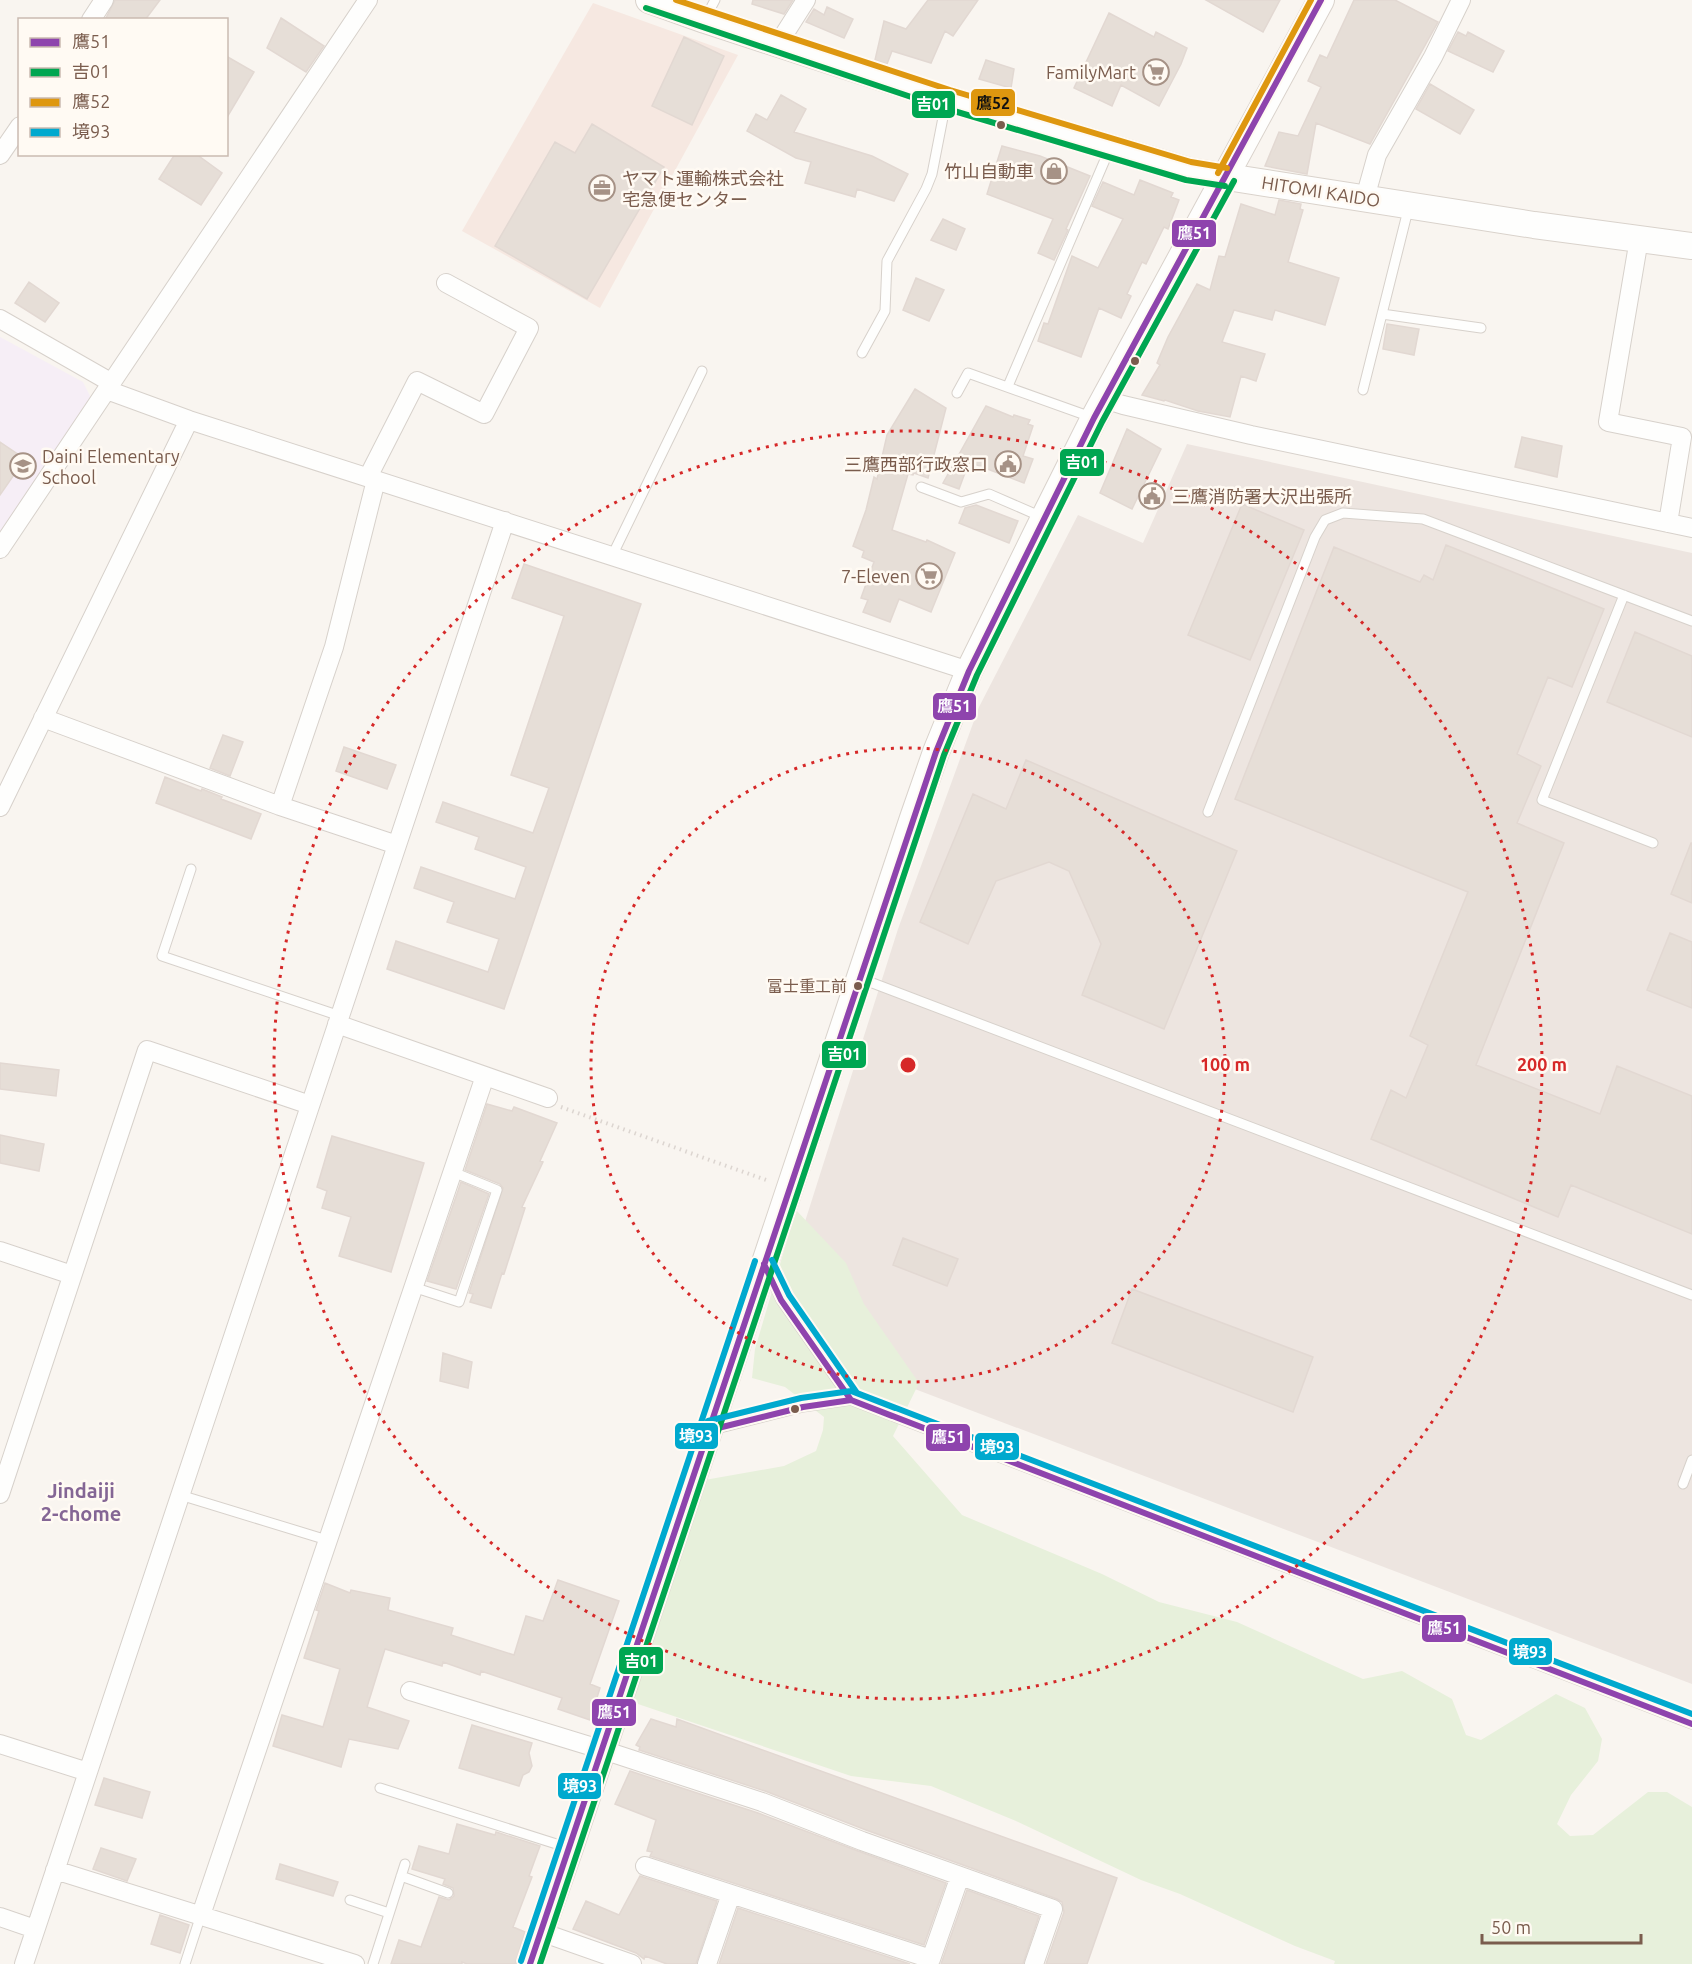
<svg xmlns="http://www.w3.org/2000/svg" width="1692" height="1964" font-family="Ubuntu,'Noto Sans JP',sans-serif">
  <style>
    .commercial { fill: #f6e8e1 }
    .industrial { fill: #ede5e0 }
    .education { fill: #f6eef6 }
    .green { fill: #e7f0db }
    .building { fill: #e6ded7; stroke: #e2d8d2; stroke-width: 1.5 }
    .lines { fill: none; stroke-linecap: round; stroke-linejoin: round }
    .lane-casing { stroke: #d7d1cb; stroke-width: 11 }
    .street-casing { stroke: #d7d1cb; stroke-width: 20 }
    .secondary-casing { stroke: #d9d2cb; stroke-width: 28 }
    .path { stroke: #dcd5d0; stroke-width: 4; stroke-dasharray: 1.5 4.5; stroke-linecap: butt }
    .lane { stroke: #fefefd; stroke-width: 9 }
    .street { stroke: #fefefd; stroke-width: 18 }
    .secondary { stroke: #fefefd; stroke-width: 26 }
    .bus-1-casing { stroke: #fffaf3; stroke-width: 10 }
    .bus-2-casing { stroke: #fffaf3; stroke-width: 10 }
    .bus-3-casing { stroke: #fffaf3; stroke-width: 10 }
    .bus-4-casing { stroke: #fffaf3; stroke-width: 10 }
    .bus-1 { stroke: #8e44ad; stroke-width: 6 }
    .bus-2 { stroke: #00a651; stroke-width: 6 }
    .bus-3 { stroke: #de970f; stroke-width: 6 }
    .bus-4 { stroke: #00a9ce; stroke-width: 6 }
    .ring { fill: none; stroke: #d62828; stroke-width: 3; stroke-dasharray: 3 6 }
    .bus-dot { fill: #7a5c4d; stroke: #fffaf3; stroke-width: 2 }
    .labels { text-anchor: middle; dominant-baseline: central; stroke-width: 5; stroke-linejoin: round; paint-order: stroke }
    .bus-label { font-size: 16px; fill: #7a5c4d; stroke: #fffaf3; text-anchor: end }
    .poi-label { font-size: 18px; fill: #7a5c4d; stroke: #fffaf3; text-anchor: end }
    .street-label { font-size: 18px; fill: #7a5c4d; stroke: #fffaf3 }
    .neighbourhood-label { font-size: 20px; font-weight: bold; fill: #846695; stroke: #fffaf3 }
    .centre { fill: #d62828; stroke: #fffaf3; stroke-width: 3 }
    .ring-label { font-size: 18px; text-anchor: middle; font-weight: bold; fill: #d62828; stroke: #fffaf3; stroke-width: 5; stroke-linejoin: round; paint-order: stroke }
    .line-badge { stroke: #fffaf3; stroke-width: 2 }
    .badge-label { font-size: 16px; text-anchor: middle; font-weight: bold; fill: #fff }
    .pale-badge-label { font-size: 16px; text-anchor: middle; font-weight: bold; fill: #111 }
  </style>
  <rect width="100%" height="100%" fill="#f9f5f0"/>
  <path class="commercial" d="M 593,3 L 738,55 L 600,308 L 462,231 Z"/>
  <path class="industrial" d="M 1187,444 L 1692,553 L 1692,1684 L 828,1356 L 782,1294 L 898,929 L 979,707 L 1078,515 L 1143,543 Z"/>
  <path class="education" d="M 0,337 L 83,382 L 91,398 L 0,533 Z"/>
  <path class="green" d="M 796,1210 L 846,1263 L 864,1304 L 919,1383 L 893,1436 L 962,1515 L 1102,1574 L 1159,1602 L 1237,1622 L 1363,1679 L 1402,1671 L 1452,1699 L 1466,1735 L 1481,1740 L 1556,1694 L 1585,1708 L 1602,1739 L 1598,1761 L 1571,1795 L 1557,1824 L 1570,1836 L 1593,1835 L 1648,1792 L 1667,1792 L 1692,1807 L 1692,1964 L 1334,1964 L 1335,1961 L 1295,1946 L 1180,1894 L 1141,1880 L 1016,1821 L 931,1786 L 851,1776 L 632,1702 L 699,1481 L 784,1466 L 816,1451 L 823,1430 L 824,1417 L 785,1387 L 752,1378 L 755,1349 Z"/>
  <path class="building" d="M 115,0 L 160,0 L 145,20 L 105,20 Z
    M 753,0 L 793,0 L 784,14 L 752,4 Z
    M 928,0 L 978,0 L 953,36 L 945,31 L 931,63 L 892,51 L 887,64 L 875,60 L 884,21 L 906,29 Z
    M 1206,0 L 1280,0 L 1263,32 Z
    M 1354,0 L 1395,0 L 1438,22 L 1370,144 L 1316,123 L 1307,174 L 1265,166 L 1279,132 L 1298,136 L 1321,87 L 1308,81 L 1320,55 L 1327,58 Z
    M 827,7 L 853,19 L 844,38 L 806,22 L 814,9 L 824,15 Z
    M 1109,13 L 1154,37 L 1156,32 L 1187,48 L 1181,64 L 1159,106 L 1121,85 L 1112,106 L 1074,88 Z
    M 281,18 L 324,46 L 306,72 L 267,48 Z
    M 1458,32 L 1466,36 L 1468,32 L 1504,51 L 1493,72 L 1448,51 Z
    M 684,37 L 724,56 L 692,125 L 652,106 Z
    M 226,56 L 254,72 L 226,119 Z
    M 986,60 L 1014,69 L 1011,88 L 979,79 Z
    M 1430,84 L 1474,110 L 1460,134 L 1416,109 Z
    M 781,95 L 806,109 L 794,132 L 872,156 L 908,174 L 894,201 L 857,189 L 855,197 L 805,183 L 811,162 L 796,158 L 747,131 L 756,114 L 767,120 Z
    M 592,124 L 664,167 L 587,299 L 495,246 L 555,142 L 575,153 Z
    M 1002,146 L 1040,156 L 1090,176 L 1066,229 L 1068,230 L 1054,260 L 1038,253 L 1053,219 L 987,194 Z
    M 175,154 L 196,154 L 222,173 L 201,205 L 159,179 Z
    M 1140,180 L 1173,193 L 1171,197 L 1179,200 L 1168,229 L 1164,227 L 1146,264 L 1142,262 L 1127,294 L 1131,296 L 1121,318 L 1099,308 L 1081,357 L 1038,341 L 1044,323 L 1048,324 L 1072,256 L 1098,268 L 1123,219 L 1092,206 L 1103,182 L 1134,195 Z
    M 1279,200 L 1301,204 L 1300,209 L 1303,210 L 1288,262 L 1339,278 L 1325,325 L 1275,310 L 1272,320 L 1234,310 L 1222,342 L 1265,354 L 1256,381 L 1241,376 L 1230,417 L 1198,411 L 1165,400 L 1164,401 L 1142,395 L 1160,365 L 1157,363 L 1168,337 L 1197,284 L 1210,290 L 1219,256 L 1225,257 L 1241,204 L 1275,215 Z
    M 943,219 L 965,229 L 956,250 L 931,240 Z
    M 916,278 L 944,290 L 929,321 L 903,310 Z
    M 29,282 L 59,303 L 45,322 L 15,303 Z
    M 1387,324 L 1419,329 L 1414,355 L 1383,349 Z
    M 915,389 L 946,408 L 928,478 L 914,473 L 913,475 L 908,474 L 892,530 L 926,542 L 927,540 L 955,553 L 931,612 L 899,599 L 890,622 L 863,612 L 868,600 L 861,598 L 874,562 L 862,557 L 864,551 L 853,546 L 866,510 L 874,477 L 877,479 L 887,435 Z
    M 986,406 L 1013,417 L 1014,415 L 1030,420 L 1028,424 L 1033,426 L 1023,456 L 1033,459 L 1024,483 L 969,462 L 959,489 L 943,483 Z
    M 1127,429 L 1161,449 L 1132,509 L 1100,493 Z
    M 1522,437 L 1562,446 L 1557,477 L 1515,467 Z
    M 0,442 L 25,459 L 0,495 Z
    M 1242,504 L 1304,530 L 1250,660 L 1188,635 Z
    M 976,505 L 1018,521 L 1009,543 L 959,523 L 965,508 Z
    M 1446,545 L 1604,609 L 1572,687 L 1548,677 L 1517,754 L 1541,766 L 1517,823 L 1564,843 L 1476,1065 L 1600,1114 L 1617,1066 L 1692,1096 L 1692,1234 L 1571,1185 L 1558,1217 L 1371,1139 L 1391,1090 L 1406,1098 L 1428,1045 L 1410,1036 L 1468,892 L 1235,799 L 1334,547 L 1420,582 L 1424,575 L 1433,580 Z
    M 524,564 L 641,604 L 504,1009 L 387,969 L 396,941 L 488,972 L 499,939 L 447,922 L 454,902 L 414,888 L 421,867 L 515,899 L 526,867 L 475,849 L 479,837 L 436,822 L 443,802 L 533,833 L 549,788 L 511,775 L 564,616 L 512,598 Z
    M 1635,632 L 1692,656 L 1692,737 L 1607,702 Z
    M 223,735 L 243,742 L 230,776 L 210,768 Z
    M 344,747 L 396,765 L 387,789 L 336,771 Z
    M 1026,760 L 1237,851 L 1164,1029 L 1082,995 L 1101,944 L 1069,871 L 1049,862 L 996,881 L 968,944 L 920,922 L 973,794 L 1006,809 Z
    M 165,777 L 201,791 L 202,789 L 222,797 L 221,799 L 261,814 L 251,839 L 156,803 Z
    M 1691,843 L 1692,843 L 1692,903 L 1671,894 Z
    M 1670,933 L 1692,942 L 1692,1008 L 1647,990 Z
    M 0,1063 L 59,1070 L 56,1096 L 0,1089 Z
    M 487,1104 L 512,1111 L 514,1107 L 557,1123 L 540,1161 L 543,1162 L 522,1207 L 525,1208 L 504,1274 L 502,1273 L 491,1308 L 470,1302 L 473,1294 L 469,1293 L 503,1188 L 500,1184 L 465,1170 Z
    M 0,1135 L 44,1144 L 39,1171 L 0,1163 Z
    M 332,1136 L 424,1163 L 391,1272 L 339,1256 L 351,1217 L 322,1208 L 327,1191 L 317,1187 Z
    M 461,1182 L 489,1194 L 456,1289 L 427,1281 Z
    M 903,1238 L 958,1259 L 947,1286 L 893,1265 Z
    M 1132,1289 L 1313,1357 L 1293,1412 L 1112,1343 Z
    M 443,1353 L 472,1362 L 468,1388 L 440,1381 Z
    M 558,1580 L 619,1601 L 590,1684 L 600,1688 L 590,1720 L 558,1709 L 562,1698 L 481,1671 L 480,1675 L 443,1662 L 442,1666 L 385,1649 L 367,1707 L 409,1721 L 398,1749 L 349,1739 L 341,1767 L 273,1746 L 282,1715 L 323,1727 L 340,1669 L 304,1658 L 319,1611 L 316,1610 L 325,1583 L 350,1593 L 351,1590 L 390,1598 L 388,1610 L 453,1628 L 451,1635 L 514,1655 L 526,1616 L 543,1621 Z
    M 651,1719 L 676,1727 L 677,1719 L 1117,1878 L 1087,1964 L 1046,1964 L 1064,1912 L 1062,1902 L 1057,1899 L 866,1830 L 765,1791 L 639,1750 L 640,1747 L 636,1745 Z
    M 472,1725 L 532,1743 L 529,1753 L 532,1766 L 529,1772 L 523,1775 L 519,1786 L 459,1768 Z
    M 630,1771 L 758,1813 L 858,1851 L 946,1883 L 924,1945 L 650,1856 L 652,1852 L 647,1851 L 656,1820 L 615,1804 Z
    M 104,1778 L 150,1792 L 142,1818 L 95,1805 Z
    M 457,1824 L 495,1835 L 496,1832 L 540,1846 L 529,1876 L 532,1877 L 513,1927 L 525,1932 L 515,1964 L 467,1964 L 462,1962 L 462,1964 L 391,1964 L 399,1940 L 421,1947 L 439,1897 L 449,1900 L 454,1896 L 453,1888 L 443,1884 L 445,1879 L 412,1869 L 419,1846 L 449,1854 Z
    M 101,1848 L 136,1859 L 127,1881 L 93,1869 Z
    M 280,1864 L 338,1882 L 333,1896 L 276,1879 Z
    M 640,1876 L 717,1901 L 696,1964 L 667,1964 L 645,1956 L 644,1959 L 636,1953 L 573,1929 L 586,1901 L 619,1915 Z
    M 967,1890 L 1039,1916 L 1023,1964 L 941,1964 Z
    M 738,1908 L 910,1964 L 719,1964 Z
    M 160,1915 L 189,1925 L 180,1953 L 151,1944 Z"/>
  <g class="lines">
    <g class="lane-casing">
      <path id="lane" d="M 705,19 L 715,0
        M 1382,314 L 1481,328
        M 862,353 L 885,311 L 887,261 L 926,189 L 932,174 L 946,102
        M 1008,386 L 1110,148
        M 1363,390 L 1409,206
        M 957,393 L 968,373 L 1091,417
        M 921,487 L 961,502 L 989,494 L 1042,517
        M 612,556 L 702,371
        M 1624,595 L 1542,800 L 1653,843
        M 1208,812 L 1315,537 L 1325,520 L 1343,513 L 1423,519 L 1692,621
        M 191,869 L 162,956 L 340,1016
        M 862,979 L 1692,1295
        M 768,1272 L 781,1300 L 851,1400
        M 413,1287 L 459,1302 L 497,1190 L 453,1172
        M 712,1430 L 803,1407 L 851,1400 L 1692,1724
        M 1683,1484 L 1692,1460
        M 180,1495 L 327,1540
        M 380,1788 L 569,1848
        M 401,1876 L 448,1893
        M 350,1900 L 389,1913
        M 185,1964 L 201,1915
        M 373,1964 L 405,1864"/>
    </g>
    <g class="street-casing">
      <path id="street" d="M 91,20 L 104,0
        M 778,44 L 806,0
        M 0,155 L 20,126
        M 1365,198 L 1377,155 L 1433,57 L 1461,0
        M 1639,239 L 1608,422 L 1682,437 L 1668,523
        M 0,319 L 112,383
        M 107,390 L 189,420 L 969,671
        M 1104,399 L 1123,405 L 1251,435 L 1692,528
        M 368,477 L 417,381 L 484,414 L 529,328 L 446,283
        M 0,549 L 368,0
        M 43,718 L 280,806 L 397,845
        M 280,806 L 334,647 L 376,480
        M 0,807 L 189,420
        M 337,1024 L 548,1098
        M 0,1251 L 72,1275
        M 0,1494 L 147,1050 L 310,1105
        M 410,1691 L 603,1750 L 762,1802 L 862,1841 L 1053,1909 L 1034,1964
        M 0,1744 L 88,1772
        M 645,1866 L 931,1959 L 960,1876
        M 55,1870 L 355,1964
        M 201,1915 L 485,1076
        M 0,1917 L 35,1929
        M 541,1932 L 632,1964
        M 24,1964 L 505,521
        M 707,1964 L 731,1894"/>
    </g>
    <g class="secondary-casing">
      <path id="secondary" d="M 649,0 L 705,20 L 947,99 L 1189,171 L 1534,225 L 1692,246
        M 530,1964 L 570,1848 L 913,818 L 936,752 L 969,671 L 1044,518 L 1094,418 L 1321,0"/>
    </g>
    <path class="path" d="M 561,1107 L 769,1181"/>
    <use href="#lane" class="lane"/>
    <use href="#street" class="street"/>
    <use href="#secondary" class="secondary"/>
    <g class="bus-1-casing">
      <path id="bus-1" d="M 764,1264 L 781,1300 L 851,1400 L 1692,1724
        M 710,1430 L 803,1407 L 851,1400 L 892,1416
        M 530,1964 L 936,752 L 969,671 L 1094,418 L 1321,0"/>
    </g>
    <g class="bus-2-casing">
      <path id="bus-2" d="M 646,8 L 944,108 L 1186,180 L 1225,186
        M 540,1964 L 944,755 L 977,675 L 1102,422 L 1234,181"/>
    </g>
    <g class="bus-3-casing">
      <path id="bus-3" d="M 676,0 L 950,90 L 1191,162 L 1227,168
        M 1218,173 L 1311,0"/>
    </g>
    <g class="bus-4-casing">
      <path id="bus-4" d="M 772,1260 L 789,1295 L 857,1393 L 1692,1714
        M 708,1421 L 801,1398 L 851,1391 L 895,1408
        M 521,1961 L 755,1261"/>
    </g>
    <use href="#bus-1" class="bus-1"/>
    <use href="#bus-2" class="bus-2"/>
    <use href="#bus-3" class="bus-3"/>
    <use href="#bus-4" class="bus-4"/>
  </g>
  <g class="ring">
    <circle cx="908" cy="1065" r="317"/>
    <circle cx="908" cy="1065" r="634"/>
  </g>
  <defs>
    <g id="supermarket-ring" transform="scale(1.35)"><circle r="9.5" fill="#fffaf3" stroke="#a69286" stroke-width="1.5"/><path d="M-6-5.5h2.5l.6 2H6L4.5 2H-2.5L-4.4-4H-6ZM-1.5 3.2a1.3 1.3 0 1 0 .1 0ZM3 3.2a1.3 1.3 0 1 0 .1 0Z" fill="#a69286"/></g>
    <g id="shop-ring" transform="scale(1.35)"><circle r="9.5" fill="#fffaf3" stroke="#a69286" stroke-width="1.5"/><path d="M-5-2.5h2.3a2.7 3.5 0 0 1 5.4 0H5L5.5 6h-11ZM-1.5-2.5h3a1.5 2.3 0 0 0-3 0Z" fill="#a69286"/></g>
    <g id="office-ring" transform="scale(1.35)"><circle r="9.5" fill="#fffaf3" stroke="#a69286" stroke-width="1.5"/><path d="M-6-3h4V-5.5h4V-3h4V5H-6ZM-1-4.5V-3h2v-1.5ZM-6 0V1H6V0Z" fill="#a69286"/></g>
    <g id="civic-ring" transform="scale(1.35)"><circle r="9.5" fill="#fffaf3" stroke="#a69286" stroke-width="1.5"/><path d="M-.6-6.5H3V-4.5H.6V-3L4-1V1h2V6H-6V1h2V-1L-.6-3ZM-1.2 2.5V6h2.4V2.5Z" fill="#a69286"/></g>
    <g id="school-ring" transform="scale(1.35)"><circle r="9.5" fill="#fffaf3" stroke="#a69286" stroke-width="1.5"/><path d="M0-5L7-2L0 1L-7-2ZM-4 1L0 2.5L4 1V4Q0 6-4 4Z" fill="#a69286"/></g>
  </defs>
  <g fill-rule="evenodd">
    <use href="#supermarket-ring" x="1156" y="72"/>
    <use href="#shop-ring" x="1054" y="171"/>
    <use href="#office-ring" x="602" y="188"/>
    <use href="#civic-ring" x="1008" y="464"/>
    <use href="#school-ring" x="23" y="466"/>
    <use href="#civic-ring" x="1152" y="496"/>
    <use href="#supermarket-ring" x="929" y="576"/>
  </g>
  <g class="bus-dot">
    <circle cx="1001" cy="125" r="5"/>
    <circle cx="1135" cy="361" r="5"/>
    <circle cx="858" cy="986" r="5"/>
    <circle cx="795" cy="1409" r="5"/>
  </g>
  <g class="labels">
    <g class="bus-label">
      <text x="847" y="986">富士重工前</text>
    </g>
    <g class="poi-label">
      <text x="1136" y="72">FamilyMart</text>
      <text x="1034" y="171">竹山自動車</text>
      <text x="622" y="178" text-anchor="start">ヤマト運輸株式会社<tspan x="622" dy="21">宅急便センター</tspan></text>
      <text x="42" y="456" text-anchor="start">Daini Elementary<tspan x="42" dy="21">School</tspan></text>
      <text x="988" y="464">三鷹西部行政窓口</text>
      <text x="1172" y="496" text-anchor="start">三鷹消防署大沢出張所</text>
      <text x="910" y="576">7-Eleven</text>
    </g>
    <g class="street-label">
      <text transform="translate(1321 191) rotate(9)">HITOMI KAIDO</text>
    </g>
    <g class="neighbourhood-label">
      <text x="81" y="1490">Jindaiji<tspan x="81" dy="23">2-chome</tspan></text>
    </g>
  </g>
  <circle cx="908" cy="1065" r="9" class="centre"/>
  <g class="ring-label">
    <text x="1225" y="1071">100 m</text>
    <text x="1542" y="1071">200 m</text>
  </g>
  <g class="line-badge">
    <rect x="970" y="88" width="46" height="29" rx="6" fill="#de970f"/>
    <rect x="911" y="90" width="45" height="29" rx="6" fill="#00a651"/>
    <rect x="1171" y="219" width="46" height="29" rx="6" fill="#8e44ad"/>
    <rect x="1059" y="448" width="46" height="29" rx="6" fill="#00a651"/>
    <rect x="932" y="692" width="45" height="29" rx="6" fill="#8e44ad"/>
    <rect x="821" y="1040" width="46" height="29" rx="6" fill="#00a651"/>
    <rect x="674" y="1422" width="45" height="28" rx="6" fill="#00a9ce"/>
    <rect x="925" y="1423" width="46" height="29" rx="6" fill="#8e44ad"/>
    <rect x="974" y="1432" width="46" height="29" rx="6" fill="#00a9ce"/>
    <rect x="1421" y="1614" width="46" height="29" rx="6" fill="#8e44ad"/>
    <rect x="1508" y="1637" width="45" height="29" rx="6" fill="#00a9ce"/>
    <rect x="618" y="1646" width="46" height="29" rx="6" fill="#00a651"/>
    <rect x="591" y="1698" width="46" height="29" rx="6" fill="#8e44ad"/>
    <rect x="557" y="1772" width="45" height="28" rx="6" fill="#00a9ce"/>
  </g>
  <g class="badge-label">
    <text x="933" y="110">吉01</text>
    <text x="1194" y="239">鷹51</text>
    <text x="1082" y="468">吉01</text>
    <text x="954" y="712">鷹51</text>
    <text x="844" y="1060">吉01</text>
    <text x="696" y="1442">境93</text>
    <text x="948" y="1443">鷹51</text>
    <text x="997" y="1453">境93</text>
    <text x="1444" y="1634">鷹51</text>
    <text x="1530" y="1658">境93</text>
    <text x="641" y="1667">吉01</text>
    <text x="614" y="1718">鷹51</text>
    <text x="580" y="1792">境93</text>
  </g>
  <g class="pale-badge-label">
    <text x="993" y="109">鷹52</text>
  </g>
  <rect x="18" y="18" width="210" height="138" fill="#fffaf3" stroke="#cabbb1" stroke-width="1.5"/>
  <rect x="30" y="38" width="30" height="9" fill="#8e44ad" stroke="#cabbb1" stroke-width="1.5"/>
  <text x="72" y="48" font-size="18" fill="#7a5c4d">鷹51</text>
  <rect x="30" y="68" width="30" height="9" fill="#00a651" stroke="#cabbb1" stroke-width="1.5"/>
  <text x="72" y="78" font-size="18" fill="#7a5c4d">吉01</text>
  <rect x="30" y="98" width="30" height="9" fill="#de970f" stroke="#cabbb1" stroke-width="1.5"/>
  <text x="72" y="108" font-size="18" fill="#7a5c4d">鷹52</text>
  <rect x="30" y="128" width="30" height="9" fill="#00a9ce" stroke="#cabbb1" stroke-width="1.5"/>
  <text x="72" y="138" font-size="18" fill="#7a5c4d">境93</text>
  <path d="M1482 1934v9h159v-9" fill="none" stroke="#7a5c4d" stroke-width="3"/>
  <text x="1491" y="1934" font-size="18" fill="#7a5c4d" stroke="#fffaf3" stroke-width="4.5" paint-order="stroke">50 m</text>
</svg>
